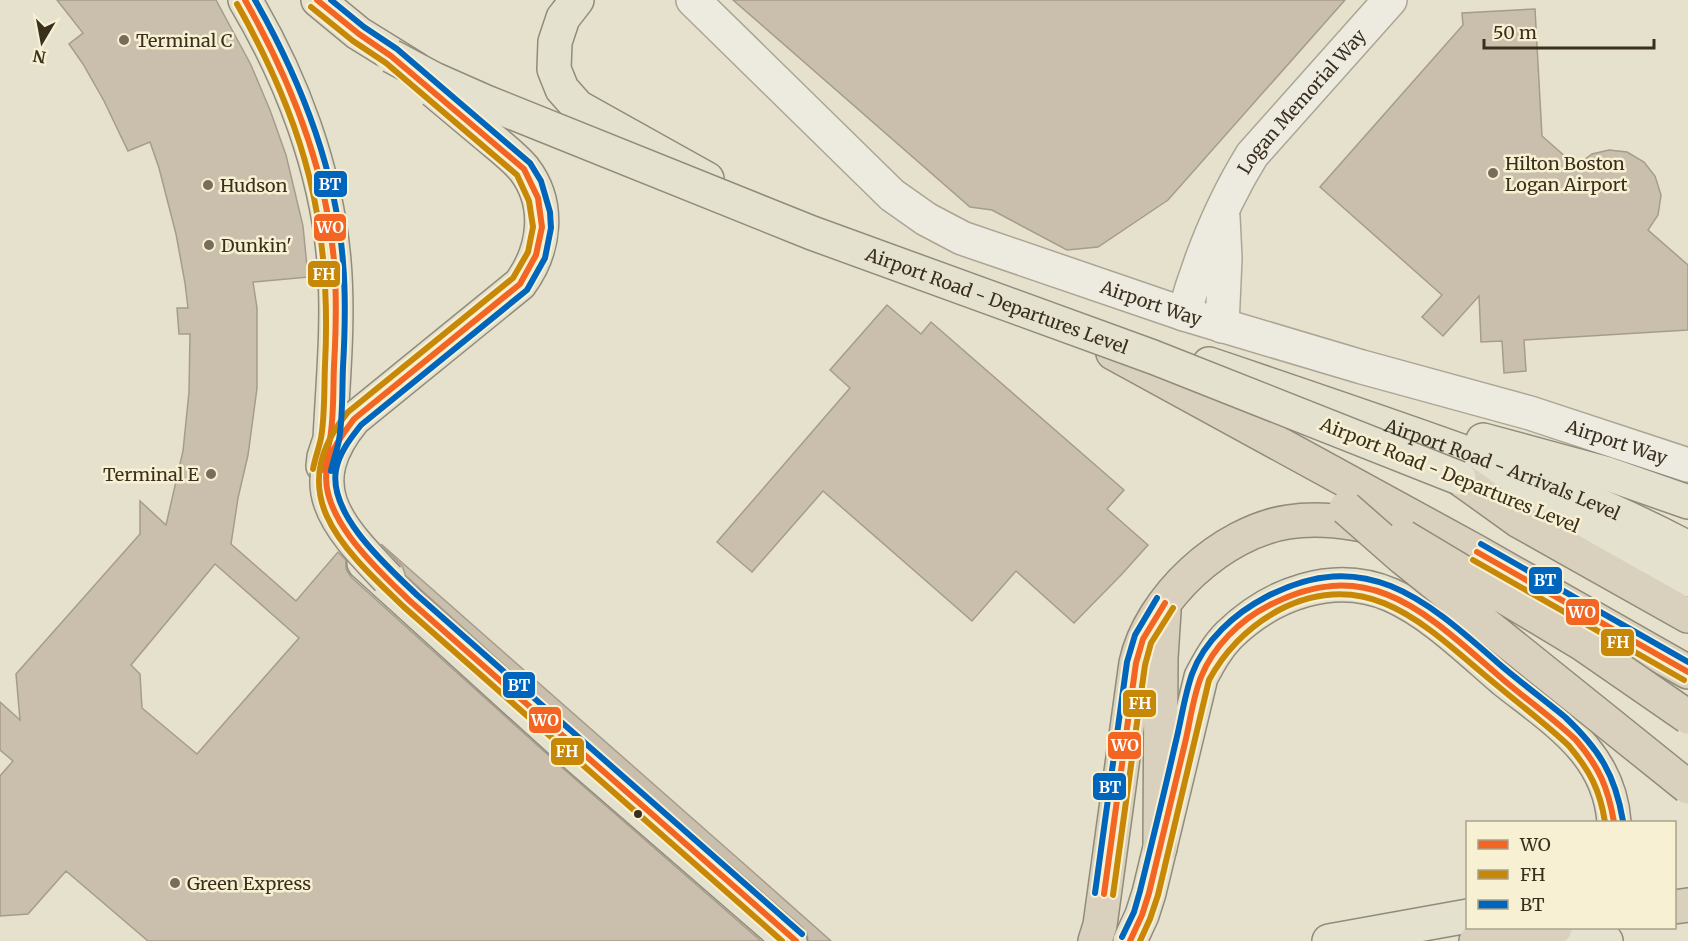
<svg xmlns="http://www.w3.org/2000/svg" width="1688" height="941" font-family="Merriweather,serif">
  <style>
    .building { fill: #cabfad; stroke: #a69c8c; stroke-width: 1.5; fill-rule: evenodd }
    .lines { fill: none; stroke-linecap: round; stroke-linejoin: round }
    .minor-casing { stroke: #aba596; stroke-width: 36 }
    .major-casing { stroke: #918b7c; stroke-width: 36 }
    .highway-casing { stroke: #918b7c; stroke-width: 36 }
    .minor { stroke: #edeadf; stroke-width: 33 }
    .major { stroke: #e5e1cf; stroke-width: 33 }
    .highway { stroke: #d9d1bd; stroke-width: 33 }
    .major-bridge-casing { stroke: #918b7c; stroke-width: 36; stroke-linecap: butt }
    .highway-bridge-casing { stroke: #918b7c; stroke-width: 36; stroke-linecap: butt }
    .major-bridge { stroke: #e5e1cf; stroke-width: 33 }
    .highway-bridge { stroke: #d9d1bd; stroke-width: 33 }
    .bus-1-casing { stroke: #f7f0d2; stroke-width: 10 }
    .bus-2-casing { stroke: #f7f0d2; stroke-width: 10 }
    .bus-3-casing { stroke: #f7f0d2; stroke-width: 10 }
    .bus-1 { stroke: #f26522; stroke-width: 6 }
    .bus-2 { stroke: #c88807; stroke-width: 6 }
    .bus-3 { stroke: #0065bd; stroke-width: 6 }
    .poi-dot { fill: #766d5a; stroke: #f7f0d2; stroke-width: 2 }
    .bus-dot { fill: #3a2e1d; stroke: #f7f0d2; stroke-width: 2 }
    .labels { text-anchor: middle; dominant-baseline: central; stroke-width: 5; stroke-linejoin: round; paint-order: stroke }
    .poi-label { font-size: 18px; fill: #3a2e1d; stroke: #f7f0d2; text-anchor: start }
    .street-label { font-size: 18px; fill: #3a2e1d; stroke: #f7f0d2 }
    .line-badge { stroke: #f7f0d2; stroke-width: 2 }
    .badge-label { font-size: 16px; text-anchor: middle; font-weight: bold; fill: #fff }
  </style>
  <rect width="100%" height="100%" fill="#e6e1cc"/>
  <path class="building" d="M 57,0 L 216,0 L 251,65 L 270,110 L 286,155 L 303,226 L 308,277 L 253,282 L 257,308 L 257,388 L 248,455 L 238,498 L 231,544 L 296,601 L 338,552 L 346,560 L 346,569 L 351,577 L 566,771 L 761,941 L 148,941 L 66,871 L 28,914 L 0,916 L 0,776 L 13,761 L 0,750 L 0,702 L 20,720 L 16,674 L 140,534 L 140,501 L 166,525 L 183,451 L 189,392 L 190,334 L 179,334 L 177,308 L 188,308 L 185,283 L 176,234 L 159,168 L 150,142 L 128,151 L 104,101 L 83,64 L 69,44 L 83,33 ZM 215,564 L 299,638 L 197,754 L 142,708 L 140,674 L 131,665 Z
    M 733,0 L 1345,0 L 1168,200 L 1098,247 L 1067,250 L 992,210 L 970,207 Z
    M 1535,9 L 1542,136 L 1576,166 L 1592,154 L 1609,150 L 1627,152 L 1644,162 L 1655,176 L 1661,195 L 1660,202 L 1658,215 L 1648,230 L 1688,265 L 1688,330 L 1524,340 L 1526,371 L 1504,373 L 1502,341 L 1481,342 L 1479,296 L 1443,336 L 1422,317 L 1442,295 L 1320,187 L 1463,25 L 1462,13 Z
    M 887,305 L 921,334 L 931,322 L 1124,490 L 1107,509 L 1148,545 L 1122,574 L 1074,623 L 1016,571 L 972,621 L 823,491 L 752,572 L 717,542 L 850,388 L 830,370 Z
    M 381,544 L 734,855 L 831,941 L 808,941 L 807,934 L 802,927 L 590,743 L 406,576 L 402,566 Z"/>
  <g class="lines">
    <g class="minor-casing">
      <g id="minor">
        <path id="s1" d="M 693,0 L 892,195 L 926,219 L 962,238 L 1184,314 L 1362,367 L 1530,413 L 1688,465"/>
        <path id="s2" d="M 1184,314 C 1200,258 1221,205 1252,155 L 1390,0"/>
        <path d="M 1222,326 L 1225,258 L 1223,217"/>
      </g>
    </g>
    <g class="major-casing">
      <g id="major">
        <path d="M 245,0 C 292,79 326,169 334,261 C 339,320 333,380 330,439 L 324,457 L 323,466"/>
        <path d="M 318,0 L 358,33 L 416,69"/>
        <path d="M 577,0 L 563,18 L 555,42 L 554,69 L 562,89 L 578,107 L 707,179"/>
        <path id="s3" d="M 1209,364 C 1295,393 1381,422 1467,453 C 1542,481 1617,510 1688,548"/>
        <path d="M 1483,440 L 1608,474 L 1688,502"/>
        <path d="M 1478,485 L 1625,547 L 1688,580"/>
        <path d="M 364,563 L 578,757 L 790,941"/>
        <path d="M 1570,928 L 1606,941"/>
        <path d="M 1130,941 L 1142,915 L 1149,893 L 1201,677 C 1209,662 1217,647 1229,635 C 1271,594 1334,570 1391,595 C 1432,613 1470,651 1504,680 C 1554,720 1609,752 1614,822"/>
        <path d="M 1329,941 L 1468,916"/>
      </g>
    </g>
    <g class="highway-casing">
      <path id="highway" d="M 1113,353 L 1477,552 L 1688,672
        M 1459,478 L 1519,521 L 1688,616
        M 1160,848 L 1161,658 L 1164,611
        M 1674,907 L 1688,905
        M 1095,941 L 1100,925 L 1136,663 C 1150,598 1222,532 1288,522 C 1319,517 1349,522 1379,528
        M 1476,941 L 1555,928"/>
    </g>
    <use href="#minor" class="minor"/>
    <use href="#major" class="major"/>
    <use href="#highway" class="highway"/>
    <g class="major-bridge-casing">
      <g id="major-bridge">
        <path id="s4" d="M 391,56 L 434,79 L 486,102 L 812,233 L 1153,357 L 1459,478"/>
        <path d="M 388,579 C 338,526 298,487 354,419 L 520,284 C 545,250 551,204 524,169 C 515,158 502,148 490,138 C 472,123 453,107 434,91"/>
      </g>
    </g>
    <g class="highway-bridge-casing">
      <path id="highway-bridge" d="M 1346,508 L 1403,558 L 1688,787
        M 1404,537 L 1581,643 L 1688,717"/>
    </g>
    <use href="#major-bridge" class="major-bridge"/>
    <use href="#highway-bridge" class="highway-bridge"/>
    <g class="bus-1-casing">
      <path id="bus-1" d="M 245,0 C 291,81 326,168 334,261 C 337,296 336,331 334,366 C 333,390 334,416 330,439 C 328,450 324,459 322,470
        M 317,0 L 359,34 L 391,56 L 524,169 L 538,198 L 542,227 L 536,255 L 520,284 L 354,419 C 343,434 331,449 327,468 C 318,517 379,571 411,602 L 796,941
        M 1477,552 L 1688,672
        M 1104,894 L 1136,663 L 1143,639 L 1165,603
        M 1130,941 L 1142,915 L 1149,893 C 1161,843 1173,793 1185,743 C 1190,722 1193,697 1201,677 C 1213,647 1240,620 1268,606 C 1369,553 1426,613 1499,676 C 1524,698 1552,717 1576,740 C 1599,767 1608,787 1614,822"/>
    </g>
    <g class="bus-2-casing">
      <path id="bus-2" d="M 237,4 C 306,126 332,225 325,365 C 324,388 325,416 321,438 C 319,448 315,458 313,469
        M 311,7 L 353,41 L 386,63 L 517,175 L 529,201 L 533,227 L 528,252 L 513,278 L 348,412 C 280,494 344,550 405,608 L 782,941
        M 1473,560 L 1684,680
        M 1113,895 L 1145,665 L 1151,643 L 1173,608
        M 1140,941 L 1150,919 L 1158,895 L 1209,680 C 1226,649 1248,627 1279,610 C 1373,562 1432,633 1499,687 C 1523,707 1547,725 1569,746 C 1590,771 1600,790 1605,822"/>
    </g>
    <g class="bus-3-casing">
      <path id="bus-3" d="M 255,0 C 301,81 336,169 343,262 C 346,297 345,332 343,367 C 342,391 343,417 339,440 C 337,451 333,461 331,471
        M 331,0 L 364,27 L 397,49 L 530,163 L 541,181 L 550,212 L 551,228 L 545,258 L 527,290 L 361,425 C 350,439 339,453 336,470 C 328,515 388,567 417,595 L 802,934
        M 1481,544 L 1688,662
        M 1095,893 L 1127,662 L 1135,635 L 1157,598
        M 1122,937 L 1134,912 L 1140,891 C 1152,842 1164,794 1175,745 C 1181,722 1184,697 1192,674 C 1204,641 1235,613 1266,597 C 1365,545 1425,599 1498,663 C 1520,682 1543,699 1565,717 C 1599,749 1615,774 1623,821"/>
    </g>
    <use href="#bus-1" class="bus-1"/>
    <use href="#bus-2" class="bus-2"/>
    <use href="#bus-3" class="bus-3"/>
  </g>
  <g class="poi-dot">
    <circle cx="124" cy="40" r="6"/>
    <circle cx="1493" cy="173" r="6"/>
    <circle cx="208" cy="185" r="6"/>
    <circle cx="209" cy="245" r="6"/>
    <circle cx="211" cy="474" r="6"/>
    <circle cx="175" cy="883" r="6"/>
  </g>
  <circle class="bus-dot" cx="638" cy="814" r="5"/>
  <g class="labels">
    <g class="poi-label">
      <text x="136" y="40">Terminal C</text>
      <text x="1505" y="163">Hilton Boston<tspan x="1505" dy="21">Logan Airport</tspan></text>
      <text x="220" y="185">Hudson</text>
      <text x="221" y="245">Dunkin'</text>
      <text x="199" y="474" text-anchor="end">Terminal E</text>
      <text x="187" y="883">Green Express</text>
    </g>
    <g class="street-label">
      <text stroke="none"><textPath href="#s2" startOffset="246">Logan Memorial Way</textPath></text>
      <text stroke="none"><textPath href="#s4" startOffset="654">Airport Road - Departures Level</textPath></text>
      <text stroke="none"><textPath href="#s1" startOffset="561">Airport Way</textPath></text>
      <text stroke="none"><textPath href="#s1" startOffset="1047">Airport Way</textPath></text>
      <text stroke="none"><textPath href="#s3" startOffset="312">Airport Road - Arrivals Level</textPath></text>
      <text transform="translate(1450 475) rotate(22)">Airport Road - Departures Level</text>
    </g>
  </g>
  <g class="line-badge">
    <rect x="313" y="170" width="35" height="28" rx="6" fill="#0065bd"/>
    <rect x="313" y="213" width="34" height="29" rx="6" fill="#f26522"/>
    <rect x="307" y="260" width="34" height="28" rx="6" fill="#c88807"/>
    <rect x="1528" y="566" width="35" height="29" rx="6" fill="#0065bd"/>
    <rect x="1565" y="598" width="35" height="28" rx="6" fill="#f26522"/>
    <rect x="1600" y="628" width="35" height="29" rx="6" fill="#c88807"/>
    <rect x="502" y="671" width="34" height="28" rx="6" fill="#0065bd"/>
    <rect x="1122" y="689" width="35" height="29" rx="6" fill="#c88807"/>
    <rect x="528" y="706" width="34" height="28" rx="6" fill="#f26522"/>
    <rect x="1107" y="731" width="35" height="29" rx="6" fill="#f26522"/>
    <rect x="550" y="737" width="35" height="29" rx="6" fill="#c88807"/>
    <rect x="1092" y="772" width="35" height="29" rx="6" fill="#0065bd"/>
  </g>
  <g class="badge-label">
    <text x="330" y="190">BT</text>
    <text x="330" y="233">WO</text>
    <text x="324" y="280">FH</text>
    <text x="1545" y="586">BT</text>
    <text x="1582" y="618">WO</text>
    <text x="1618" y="648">FH</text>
    <text x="519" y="691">BT</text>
    <text x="1140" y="709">FH</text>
    <text x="545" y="726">WO</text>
    <text x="1125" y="751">WO</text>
    <text x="567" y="757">FH</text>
    <text x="1110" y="793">BT</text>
  </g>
  <rect x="1466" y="821" width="210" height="108" fill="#f7f0d2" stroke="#aba28a" stroke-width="1.5"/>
  <rect x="1478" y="840" width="30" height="9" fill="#f26522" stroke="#aba28a" stroke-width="1.5"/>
  <text x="1520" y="851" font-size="18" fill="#3a2e1d">WO</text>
  <rect x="1478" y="870" width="30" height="9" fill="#c88807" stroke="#aba28a" stroke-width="1.5"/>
  <text x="1520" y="881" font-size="18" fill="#3a2e1d">FH</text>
  <rect x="1478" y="900" width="30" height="9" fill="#0065bd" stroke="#aba28a" stroke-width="1.5"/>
  <text x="1520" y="911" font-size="18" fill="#3a2e1d">BT</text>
  <g transform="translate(42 42) rotate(190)" stroke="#f7f0d2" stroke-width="4.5" paint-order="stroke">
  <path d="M0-4.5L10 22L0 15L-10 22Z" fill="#3a2e1d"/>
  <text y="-9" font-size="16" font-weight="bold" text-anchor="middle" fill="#3a2e1d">N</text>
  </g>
  <path d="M1484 39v9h170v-9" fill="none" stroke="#3a2e1d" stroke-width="3"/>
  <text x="1493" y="39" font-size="18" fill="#3a2e1d" stroke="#f7f0d2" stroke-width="4.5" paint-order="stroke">50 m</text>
</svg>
